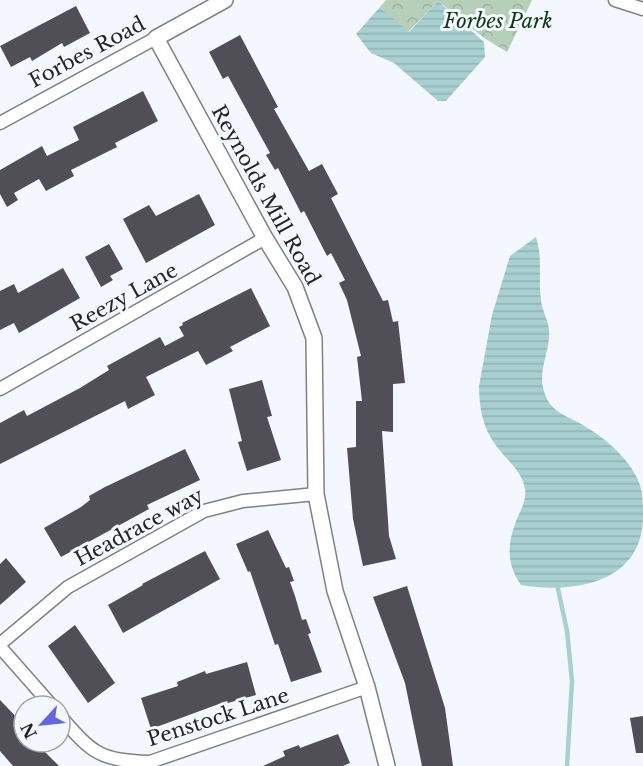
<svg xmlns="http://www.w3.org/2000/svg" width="643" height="766" font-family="'Libre Baskerville',serif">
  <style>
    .park { fill: url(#park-crowns) }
    .water { fill: url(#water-rules) }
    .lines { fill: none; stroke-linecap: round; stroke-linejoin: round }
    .stream { stroke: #a8d0d1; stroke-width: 4.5 }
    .building { fill: #4f4f55 }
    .minor-casing { stroke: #7e8186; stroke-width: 15 }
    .tertiary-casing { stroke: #7e8186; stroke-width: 18 }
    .minor { stroke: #fff; stroke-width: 12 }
    .tertiary { stroke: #fff; stroke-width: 15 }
    .labels { text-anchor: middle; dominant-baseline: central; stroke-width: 6; stroke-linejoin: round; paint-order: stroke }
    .park-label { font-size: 20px; font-style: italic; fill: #0f3716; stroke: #f4f8fe }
    .street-label { font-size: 20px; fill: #222426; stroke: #f4f8fe }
  </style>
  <defs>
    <pattern id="park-crowns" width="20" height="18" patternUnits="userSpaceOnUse" patternTransform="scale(1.5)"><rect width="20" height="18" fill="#b6cfb8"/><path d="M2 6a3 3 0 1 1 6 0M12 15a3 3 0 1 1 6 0" fill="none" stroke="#9cb29e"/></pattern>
    <pattern id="water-rules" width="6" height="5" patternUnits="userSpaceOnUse" patternTransform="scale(1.5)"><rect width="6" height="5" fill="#a8d0d1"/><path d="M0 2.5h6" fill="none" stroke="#90b2b3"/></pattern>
  </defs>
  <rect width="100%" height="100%" fill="#f4f8fe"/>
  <path class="park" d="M 386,0 L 532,0 L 507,52 L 484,38 L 438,1 L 408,32 L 380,7 Z"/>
  <path class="water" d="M 438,1 L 484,42 L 485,57 L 446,101 L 438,101 L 394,63 L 371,53 L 356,34 L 380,7 L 409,32 Z
    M 536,237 C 543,259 538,277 541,300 C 542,310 548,320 549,330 C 551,353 535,372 546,397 C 553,413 568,416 581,424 C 605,438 631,459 640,485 C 643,494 643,506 643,516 C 643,583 574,594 521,585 C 507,565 507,546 515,524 C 519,513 527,501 525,489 C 522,471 507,460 497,447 C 483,429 479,408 479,386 L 492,315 L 510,256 Z"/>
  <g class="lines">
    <path class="stream" d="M 557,584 L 567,631 L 572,681 L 567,766"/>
  </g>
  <path class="building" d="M 76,6 L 90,33 L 64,47 L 62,43 L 32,61 L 30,57 L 11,67 L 0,46 Z
    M 240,35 L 278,107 L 274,109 L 309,171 L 322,164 L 338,194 L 331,198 L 383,301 L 388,300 L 393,322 L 398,321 L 405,383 L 393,384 L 393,432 L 382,431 L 389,536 L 396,559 L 363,566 L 353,519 L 347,448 L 356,447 L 356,401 L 362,401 L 357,357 L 361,356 L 347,300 L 339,283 L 345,280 L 331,253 L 327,256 L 304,211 L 301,213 L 278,168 L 275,170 L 266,155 L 270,153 L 228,76 L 223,79 L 209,52 Z
    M 143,91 L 158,121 L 115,143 L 117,147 L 71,170 L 74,176 L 46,191 L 39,179 L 14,193 L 18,200 L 7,207 L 0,194 L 0,170 L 42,146 L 47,156 L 79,140 L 73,127 Z
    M 199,194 L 215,225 L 146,263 L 123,219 L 149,205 L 156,216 Z
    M 109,244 L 123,269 L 110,276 L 113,280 L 101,287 L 85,257 Z
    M 63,268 L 80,298 L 19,333 L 14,323 L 0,330 L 0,291 L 14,284 L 18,293 Z
    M 251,288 L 270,326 L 230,347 L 233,351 L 206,365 L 198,351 L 146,377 L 155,395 L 128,409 L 125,401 L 0,464 L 0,423 L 24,410 L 27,416 L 80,388 L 109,370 L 107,366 L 160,337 L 165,346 L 184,336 L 179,327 L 183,325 L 182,323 Z
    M 262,380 L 272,416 L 267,417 L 281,460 L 247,471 L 238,442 L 242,441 L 229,389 Z
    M 185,449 L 200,480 L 147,505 L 149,509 L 61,557 L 44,528 L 81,507 L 90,500 L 89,496 L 105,487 Z
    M 268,530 L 286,568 L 289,567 L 294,581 L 290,582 L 295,596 L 302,620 L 306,619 L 311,633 L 308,634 L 322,672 L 291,682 L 278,644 L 275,645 L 250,571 L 248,572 L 236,544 Z
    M 205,551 L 220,579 L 123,633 L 108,605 L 143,585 L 142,584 Z
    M 6,558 L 26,582 L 0,605 L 0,564 Z
    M 407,586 L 445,708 L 453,766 L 422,766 L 405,683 L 373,597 Z
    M 75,625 L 115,683 L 88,703 L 48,646 Z
    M 247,662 L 256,695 L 228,703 L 227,701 L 151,729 L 141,698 L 178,686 L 177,682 L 205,671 L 206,674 Z
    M 0,700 L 24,725 L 24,742 L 35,742 L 59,766 L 13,766 L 0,751 Z
    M 643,716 L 643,753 L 636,753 L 630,718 Z
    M 338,734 L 350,763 L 343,766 L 263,766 L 285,756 L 283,751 L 299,745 L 300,748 Z"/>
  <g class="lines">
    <g class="minor-casing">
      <path id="minor" d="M 615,0 L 643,9
        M 0,123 L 156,38
        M 0,389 L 265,238
        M 0,644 L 68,587 L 204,511 L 243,501 L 316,494
        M 0,647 L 52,706
        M 60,716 C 93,754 99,760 150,762 L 367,687"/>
    </g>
    <g class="tertiary-casing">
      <path id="tertiary" d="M 225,0 L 156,38 L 265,238 L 295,287 L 314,338 L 316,494 L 335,591 L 367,687 L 387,766"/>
    </g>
    <use href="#minor" class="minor"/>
    <use href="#tertiary" class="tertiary"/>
  </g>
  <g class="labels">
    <g class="park-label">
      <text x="498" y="21">Forbes Park</text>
    </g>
    <g class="street-label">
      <text transform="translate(87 52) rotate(-28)">Forbes Road</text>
      <text transform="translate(266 195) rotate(61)">Reynolds Mill Road</text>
      <text transform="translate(124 297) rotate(-29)">Reezy Lane</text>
      <text transform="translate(139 527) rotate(-28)">Headrace way</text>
      <text transform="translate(218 717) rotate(-18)">Penstock Lane</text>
    </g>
  </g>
  <g transform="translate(42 724) rotate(243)"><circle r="28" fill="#f4f8fe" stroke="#a0a3a8" stroke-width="1.5"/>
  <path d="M0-4.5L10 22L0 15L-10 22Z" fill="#6366de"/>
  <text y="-9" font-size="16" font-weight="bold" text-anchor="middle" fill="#222426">N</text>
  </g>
</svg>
